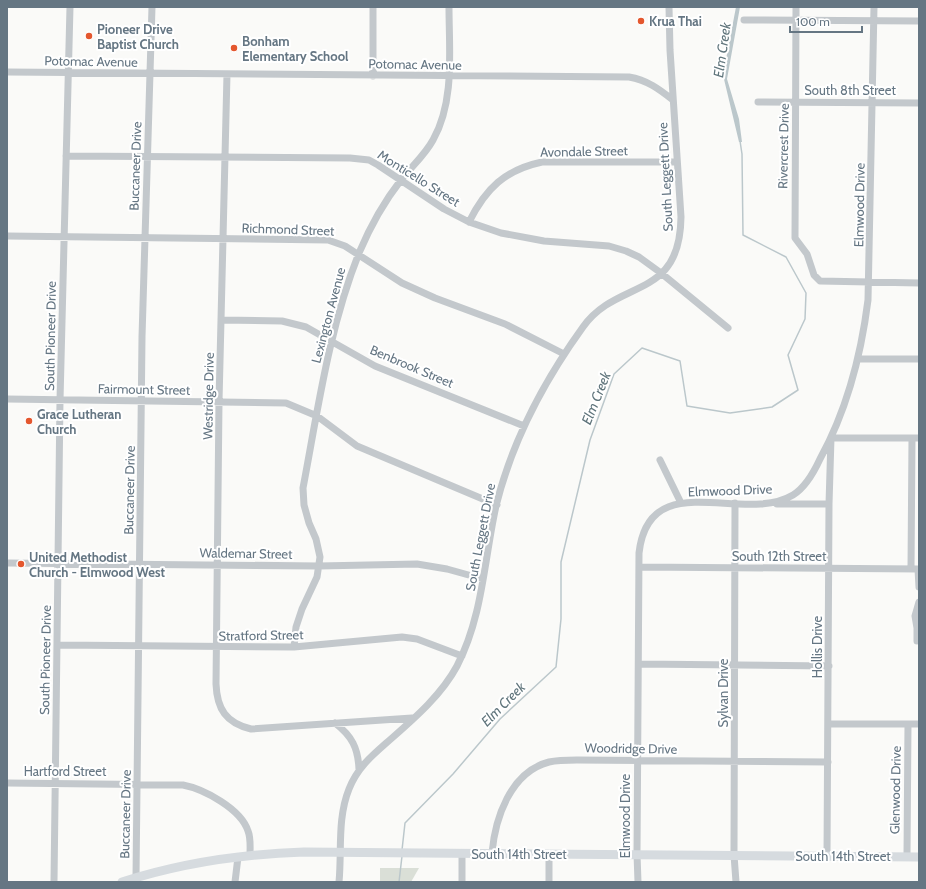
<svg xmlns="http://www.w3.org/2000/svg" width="926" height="889" font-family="Cabin,sans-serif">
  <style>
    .green { fill: #dadfd7 }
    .water { fill: #bbc7cb }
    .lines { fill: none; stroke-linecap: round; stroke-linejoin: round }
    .stream { stroke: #bbc7cb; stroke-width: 1.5 }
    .minor { stroke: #c3c8cc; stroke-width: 7 }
    .major { stroke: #d6dbdf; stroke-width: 9 }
    .poi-dot { fill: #e4572e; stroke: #fff; stroke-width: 1.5 }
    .labels { text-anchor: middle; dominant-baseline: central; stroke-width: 4; stroke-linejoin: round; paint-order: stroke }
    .poi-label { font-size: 13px; font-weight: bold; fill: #657683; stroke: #fff; text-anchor: start }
    .street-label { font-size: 13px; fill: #657683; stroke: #fff }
    .water-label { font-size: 14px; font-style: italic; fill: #60757c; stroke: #fff }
  </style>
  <rect width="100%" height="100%" fill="#fafaf8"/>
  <path class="green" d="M 380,868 L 419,868 L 411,882 L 380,882 Z"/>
  <path class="water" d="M 736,7 L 740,7 L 727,79 L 739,119 L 742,142 L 739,142 L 723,75 Z"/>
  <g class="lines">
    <path class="stream" d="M 402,850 L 405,823 L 453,774 L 500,719 L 556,667 L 561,619 L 561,562 L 590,440 L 614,374 L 642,348 L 680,361 L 687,406 L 730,413 L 772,407 L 798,390 L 788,355 L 805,319 L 806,293 L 786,257 L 743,235 L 742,154 L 740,141
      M 399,882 L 402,856"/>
    <path class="minor" d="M 373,7 L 373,76
      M 796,7 L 795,238 L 807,254 L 814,275 L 820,281 L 919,283
      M 744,20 L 919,21
      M 7,72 L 629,77 C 647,80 659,89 673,100
      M 227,74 L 219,402 L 216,684 C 217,709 226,723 251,729 L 412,718
      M 758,102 L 919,103
      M 66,156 L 350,158 L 369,160 L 378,165 L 444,209 L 469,222 L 501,233 L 544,241 L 609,246 L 626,251 L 639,257 L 661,273 L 728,328
      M 469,222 C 486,188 505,170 542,162 L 677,162
      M 7,236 L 328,240 L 345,246 L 402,283 L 435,298 L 505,324 L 564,354
      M 221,320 L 282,321 L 306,327 L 375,366 L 524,426
      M 858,359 L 919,359
      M 7,399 L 286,403 L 317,416 L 357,446 L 497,505
      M 660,460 L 681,503
      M 735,503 L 734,855 L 736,882
      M 777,504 L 829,504
      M 7,563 L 319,566 L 417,564 L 447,569 L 483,579
      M 640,567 L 919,569
      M 911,569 L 912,438
      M 918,569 L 919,587
      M 917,641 L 917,628 L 915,616 L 919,602
      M 58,645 L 294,647 L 402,637 L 417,639 L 462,656
      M 294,647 L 296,627 L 302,609 L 317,577 L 320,557 L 316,539 L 309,523 L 304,505 L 303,488 C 318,409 329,328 359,253 C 370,227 383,203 401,180 C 411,167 425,155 433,140 C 455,101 449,51 449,7
      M 639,664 L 829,666
      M 335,723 C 352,736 358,748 359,769
      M 828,724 L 919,724
      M 7,783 L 183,785 C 204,789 241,809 248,831 C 251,838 250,847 250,856
      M 492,853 C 495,819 510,772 549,762 C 558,760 567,760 577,760 L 828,762
      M 827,856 L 829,504 L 831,438 L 919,438
      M 907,856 L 908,724
      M 136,877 L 142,337 L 152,7
      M 54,882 L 60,400 L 70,7
      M 235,882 L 238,857
      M 339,882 C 342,851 337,819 349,789 C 358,766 374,754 392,738 C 416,717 442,694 457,666 C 483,616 484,560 496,506 C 512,441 544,381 583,327 C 618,278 680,301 681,217 L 670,50 L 669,7
      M 462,882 L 462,853
      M 549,882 L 549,854
      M 638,882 L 637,854 L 639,553 C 649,465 743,525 793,495 C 806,487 814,472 820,459 C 847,410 861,356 868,300 L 874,7"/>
    <path class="major" d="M 122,882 C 181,863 242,854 304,852 L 919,857"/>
  </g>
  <g class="poi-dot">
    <circle cx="641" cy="21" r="4"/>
    <circle cx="89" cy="36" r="4"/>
    <circle cx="234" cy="48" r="4"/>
    <circle cx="29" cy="421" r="4"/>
    <circle cx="21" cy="564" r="4"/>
  </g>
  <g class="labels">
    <g class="poi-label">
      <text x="649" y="21">Krua Thai</text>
      <text x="97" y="29">Pioneer Drive<tspan x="97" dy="15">Baptist Church</tspan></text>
      <text x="242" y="41">Bonham<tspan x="242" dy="15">Elementary School</tspan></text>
      <text x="37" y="414">Grace Lutheran<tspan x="37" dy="15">Church</tspan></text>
      <text x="29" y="557">United Methodist<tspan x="29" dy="15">Church - Elmwood West</tspan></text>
    </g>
    <g class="street-label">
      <text transform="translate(91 61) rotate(1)">Potomac Avenue</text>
      <text transform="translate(415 64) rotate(1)">Potomac Avenue</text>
      <text x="850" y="90">South 8th Street</text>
      <text transform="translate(783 146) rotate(-89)">Rivercrest Drive</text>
      <text transform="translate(584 151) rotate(-1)">Avondale Street</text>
      <text transform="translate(135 166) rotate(-88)">Buccaneer Drive</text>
      <text transform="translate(665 177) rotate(-93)">South Leggett Drive</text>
      <text transform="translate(419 178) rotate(32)">Monticello Street</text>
      <text transform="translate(859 205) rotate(-89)">Elmwood Drive</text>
      <text transform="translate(288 229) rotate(2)">Richmond Street</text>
      <text transform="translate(328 315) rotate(-75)">Lexington Avenue</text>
      <text transform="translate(50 336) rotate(-89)">South Pioneer Drive</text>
      <text transform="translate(412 366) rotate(23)">Benbrook Street</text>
      <text transform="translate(144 389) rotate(1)">Fairmount Street</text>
      <text transform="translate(208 396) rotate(-89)">Westridge Drive</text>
      <text transform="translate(129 490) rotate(-89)">Buccaneer Drive</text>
      <text transform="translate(730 490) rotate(-2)">Elmwood Drive</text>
      <text transform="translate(480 537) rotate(-79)">South Leggett Drive</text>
      <text transform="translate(246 553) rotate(1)">Waldemar Street</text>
      <text x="779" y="556">South 12th Street</text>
      <text transform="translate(261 635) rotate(-1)">Stratford Street</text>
      <text transform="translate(817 647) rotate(-90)">Hollis Drive</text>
      <text transform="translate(45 660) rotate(-89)">South Pioneer Drive</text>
      <text transform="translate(723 693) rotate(-90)">Sylvan Drive</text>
      <text transform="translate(631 748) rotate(1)">Woodridge Drive</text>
      <text x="65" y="771">Hartford Street</text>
      <text transform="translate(895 790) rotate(-89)">Glenwood Drive</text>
      <text transform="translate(125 814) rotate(-89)">Buccaneer Drive</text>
      <text transform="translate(625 816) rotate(-90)">Elmwood Drive</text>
      <text x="519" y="854">South 14th Street</text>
      <text x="843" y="856">South 14th Street</text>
    </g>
    <g class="water-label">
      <text transform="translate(722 50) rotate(-82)">Elm Creek</text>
      <text transform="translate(596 398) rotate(-68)">Elm Creek</text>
      <text transform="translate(503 704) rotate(-45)">Elm Creek</text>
    </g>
  </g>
  <rect width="926" height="889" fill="none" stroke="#657683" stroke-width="16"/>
  <path d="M790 26v6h72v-6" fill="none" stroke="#657683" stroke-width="2"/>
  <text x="796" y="26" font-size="12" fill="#657683" stroke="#ffffff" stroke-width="3" paint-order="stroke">100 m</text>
</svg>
